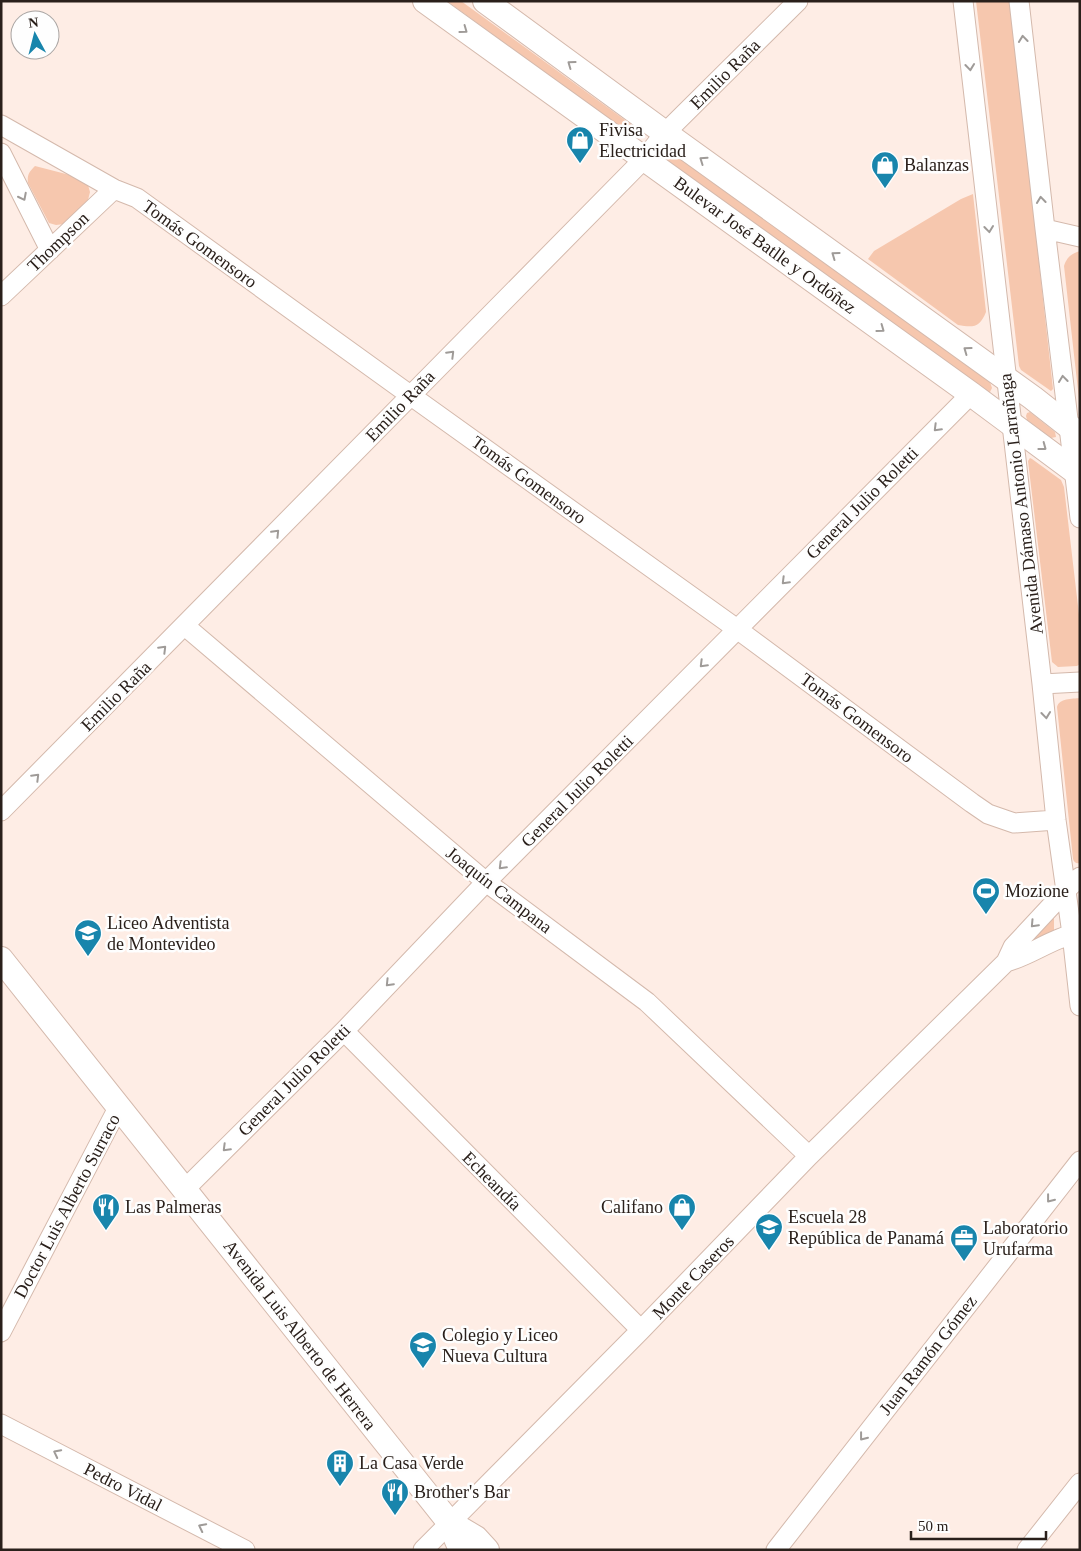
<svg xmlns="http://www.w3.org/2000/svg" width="1081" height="1551" font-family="'Times New Roman',serif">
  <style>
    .green { fill: #f6c7ae }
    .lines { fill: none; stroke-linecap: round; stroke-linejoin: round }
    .minor-casing { stroke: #d4b9ac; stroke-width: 21 }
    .major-casing { stroke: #d4b9ac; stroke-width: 26 }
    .minor { stroke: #fff; stroke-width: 19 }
    .major { stroke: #fff; stroke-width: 24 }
    .oneway { stroke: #9f9b98 }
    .labels { text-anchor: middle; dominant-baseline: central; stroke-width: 5; stroke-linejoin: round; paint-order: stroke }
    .street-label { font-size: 18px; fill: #2a201b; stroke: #fefefe }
    .poi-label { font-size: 18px; fill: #2a201b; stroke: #fefefe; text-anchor: start }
  </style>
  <rect width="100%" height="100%" fill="#feede5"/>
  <path class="green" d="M 447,1 L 461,1 L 636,128 L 639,132 L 638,135 L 634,137 L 632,136 Z
    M 976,1 L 1010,1 L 1053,389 L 1051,391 L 1021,370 L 1019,366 Z
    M 669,153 L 674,154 L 990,382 L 992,388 L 990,392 L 986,393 L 666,160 Z
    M 35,166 L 66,174 L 84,181 L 88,185 L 90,192 L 88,200 L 64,224 L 56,225 L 49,223 L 28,183 C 27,175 29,172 35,166 Z
    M 973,194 L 986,312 C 980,327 974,328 958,325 L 868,259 L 874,251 L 961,199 Z
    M 1080,251 L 1080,408 L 1064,266 C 1067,257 1071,254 1080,251 Z
    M 1030,412 L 1055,432 L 1056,437 L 1051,438 L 1027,420 L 1026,416 L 1027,413 Z
    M 1030,458 L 1032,459 L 1061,480 L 1064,487 L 1080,623 L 1080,664 L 1077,666 L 1058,667 L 1052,662 L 1028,461 Z
    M 1080,698 L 1080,863 C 1076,864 1074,862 1073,859 L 1057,707 C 1059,698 1072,699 1080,698 Z
    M 1050,918 L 1053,918 L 1054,919 L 1054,931 L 1023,947 Z"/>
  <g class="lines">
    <g class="minor-casing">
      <path id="minor" d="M 963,1 L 1042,684 L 1056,820 L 1072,934 L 1080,1006
        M 1019,1 L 1045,229 L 1080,518
        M 1,125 L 114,189 L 137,198 L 410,395 L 737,629 L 972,803 L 988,814 L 1014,823 L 1056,820
        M 1,153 L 50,250
        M 1045,229 L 1080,237
        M 1,296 L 114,189
        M 185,626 L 486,882 L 647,1002 L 809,1156
        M 1042,684 L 1080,682
        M 1,811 C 217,594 430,375 645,158 L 665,133 L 798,1
        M 1006,962 C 1032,955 1053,937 1080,933
        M 344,1031 L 641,1330
        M 185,1189 L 344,1031 L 486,882 L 971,394
        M 1,1332 L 119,1106
        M 1,1424 L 245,1550
        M 423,1550 L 641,1330 L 809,1156 L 1006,962 L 1013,947 L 1067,889 L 1080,877
        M 776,1550 L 1080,1161
        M 1027,1550 L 1080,1483"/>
    </g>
    <g class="major-casing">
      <path id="major" d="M 425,1 L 971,394 L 1080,475
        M 485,1 L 665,133 L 1033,398 L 1080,435
        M 1,959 L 449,1522 L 461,1550
        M 449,1522 L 476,1538 L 487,1550"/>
    </g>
    <use href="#minor" class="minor"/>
    <use href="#major" class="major"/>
  </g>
  <defs><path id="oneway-chevron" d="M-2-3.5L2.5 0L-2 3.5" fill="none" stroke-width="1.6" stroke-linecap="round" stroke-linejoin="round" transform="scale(1.25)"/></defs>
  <g class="oneway">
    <use href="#oneway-chevron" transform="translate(464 30) rotate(36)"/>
    <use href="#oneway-chevron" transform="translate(1023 39) rotate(-96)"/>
    <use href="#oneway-chevron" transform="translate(571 64) rotate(-144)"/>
    <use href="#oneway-chevron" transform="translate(970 67) rotate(84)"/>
    <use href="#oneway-chevron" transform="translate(703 160) rotate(-145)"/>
    <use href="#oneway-chevron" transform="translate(23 197) rotate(63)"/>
    <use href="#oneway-chevron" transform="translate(1041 200) rotate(-96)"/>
    <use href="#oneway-chevron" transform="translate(989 229) rotate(83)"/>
    <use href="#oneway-chevron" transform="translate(835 255) rotate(-144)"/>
    <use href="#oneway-chevron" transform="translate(881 329) rotate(36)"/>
    <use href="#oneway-chevron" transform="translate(967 350) rotate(-144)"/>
    <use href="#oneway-chevron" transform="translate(451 354) rotate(-45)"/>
    <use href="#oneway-chevron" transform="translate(1063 379) rotate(-97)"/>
    <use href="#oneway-chevron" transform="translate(937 428) rotate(135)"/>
    <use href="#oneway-chevron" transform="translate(1043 447) rotate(37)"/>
    <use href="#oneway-chevron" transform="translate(276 533) rotate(-46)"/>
    <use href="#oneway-chevron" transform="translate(785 581) rotate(135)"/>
    <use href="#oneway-chevron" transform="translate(163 649) rotate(-45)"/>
    <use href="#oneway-chevron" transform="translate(703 664) rotate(135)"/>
    <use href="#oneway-chevron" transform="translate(1046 715) rotate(84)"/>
    <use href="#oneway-chevron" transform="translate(36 777) rotate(-45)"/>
    <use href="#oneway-chevron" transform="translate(502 866) rotate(135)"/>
    <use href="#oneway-chevron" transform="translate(1034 924) rotate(133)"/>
    <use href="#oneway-chevron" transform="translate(389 983) rotate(134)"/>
    <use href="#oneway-chevron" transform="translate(226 1148) rotate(135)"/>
    <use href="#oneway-chevron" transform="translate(1050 1199) rotate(128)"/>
    <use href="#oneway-chevron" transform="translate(863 1437) rotate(128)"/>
    <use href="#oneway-chevron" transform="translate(57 1453) rotate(-153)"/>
    <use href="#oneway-chevron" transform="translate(202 1527) rotate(-153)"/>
  </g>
  <defs>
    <g id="shop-pin" transform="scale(1.4375)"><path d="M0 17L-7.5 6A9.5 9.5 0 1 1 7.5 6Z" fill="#1885ac" stroke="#fefefe"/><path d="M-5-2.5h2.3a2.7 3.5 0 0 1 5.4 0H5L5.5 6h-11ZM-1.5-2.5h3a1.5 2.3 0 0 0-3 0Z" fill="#fff"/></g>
    <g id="stadium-pin" transform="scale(1.4375)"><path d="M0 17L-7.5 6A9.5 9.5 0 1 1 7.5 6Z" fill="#1885ac" stroke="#fefefe"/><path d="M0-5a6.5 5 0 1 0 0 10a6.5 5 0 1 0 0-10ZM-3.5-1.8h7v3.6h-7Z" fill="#fff"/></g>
    <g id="school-pin" transform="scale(1.4375)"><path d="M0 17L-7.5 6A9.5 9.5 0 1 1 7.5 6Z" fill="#1885ac" stroke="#fefefe"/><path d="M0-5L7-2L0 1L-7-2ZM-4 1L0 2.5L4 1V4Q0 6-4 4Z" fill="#fff"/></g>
    <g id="restaurant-pin" transform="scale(1.4375)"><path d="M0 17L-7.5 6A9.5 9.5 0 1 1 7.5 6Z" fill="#1885ac" stroke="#fefefe"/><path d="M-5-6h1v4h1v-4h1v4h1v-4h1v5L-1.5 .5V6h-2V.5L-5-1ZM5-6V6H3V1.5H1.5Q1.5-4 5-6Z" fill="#fff"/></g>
    <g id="office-pin" transform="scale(1.4375)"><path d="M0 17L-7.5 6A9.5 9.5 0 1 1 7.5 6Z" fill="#1885ac" stroke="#fefefe"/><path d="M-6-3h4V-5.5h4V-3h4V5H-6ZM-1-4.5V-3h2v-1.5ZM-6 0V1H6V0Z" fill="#fff"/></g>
    <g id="building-pin" transform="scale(1.4375)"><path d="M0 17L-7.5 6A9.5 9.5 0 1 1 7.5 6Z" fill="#1885ac" stroke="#fefefe"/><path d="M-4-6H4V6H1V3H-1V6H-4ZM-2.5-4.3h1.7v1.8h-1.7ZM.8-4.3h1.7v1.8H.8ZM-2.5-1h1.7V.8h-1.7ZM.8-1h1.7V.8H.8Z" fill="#fff"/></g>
  </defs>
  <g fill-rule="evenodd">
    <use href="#shop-pin" x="580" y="140"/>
    <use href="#shop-pin" x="885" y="165"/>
    <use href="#stadium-pin" x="986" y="891"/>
    <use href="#school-pin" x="88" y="933"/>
    <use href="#restaurant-pin" x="106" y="1207"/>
    <use href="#shop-pin" x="682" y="1207"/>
    <use href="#school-pin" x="769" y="1227"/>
    <use href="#office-pin" x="964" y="1238"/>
    <use href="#school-pin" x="423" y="1345"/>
    <use href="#building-pin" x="340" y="1463"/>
    <use href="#restaurant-pin" x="395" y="1492"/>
  </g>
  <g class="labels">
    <g class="street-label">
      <text transform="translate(725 74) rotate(-45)">Emilio Raña</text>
      <text transform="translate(58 242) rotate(-44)">Thompson</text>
      <text transform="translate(200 244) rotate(36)">Tomás Gomensoro</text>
      <text transform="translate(765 245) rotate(36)">Bulevar José Batlle y Ordóñez</text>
      <text transform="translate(400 406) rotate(-46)">Emilio Raña</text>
      <text transform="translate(529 480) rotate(36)">Tomás Gomensoro</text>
      <text transform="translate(862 503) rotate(-45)">General Julio Roletti</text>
      <text transform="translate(1021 504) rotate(-97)">Avenida Dámaso Antonio Larrañaga</text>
      <text transform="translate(116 696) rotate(-45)">Emilio Raña</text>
      <text transform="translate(857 718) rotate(37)">Tomás Gomensoro</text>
      <text transform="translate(577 791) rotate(-45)">General Julio Roletti</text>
      <text transform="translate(499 890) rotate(38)">Joaquín Campana</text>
      <text transform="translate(294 1080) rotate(-45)">General Julio Roletti</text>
      <text transform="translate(492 1181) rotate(45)">Echeandía</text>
      <text transform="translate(67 1206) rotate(-62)">Doctor Luis Alberto Surraco</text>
      <text transform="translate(693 1277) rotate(-46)">Monte Caseros</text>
      <text transform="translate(300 1335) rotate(52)">Avenida Luis Alberto de Herrera</text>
      <text transform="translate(928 1355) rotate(-52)">Juan Ramón Gómez</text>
      <text transform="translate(123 1487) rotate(27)">Pedro Vidal</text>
    </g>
    <g class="poi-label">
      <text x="599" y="130">Fivisa<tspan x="599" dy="21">Electricidad</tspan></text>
      <text x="904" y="165">Balanzas</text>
      <text x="1005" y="891">Mozione</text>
      <text x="107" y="923">Liceo Adventista<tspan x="107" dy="21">de Montevideo</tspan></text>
      <text x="125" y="1207">Las Palmeras</text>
      <text x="663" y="1207" text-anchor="end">Califano</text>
      <text x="788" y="1217">Escuela 28<tspan x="788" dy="21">República de Panamá</tspan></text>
      <text x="983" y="1228">Laboratorio<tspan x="983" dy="21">Urufarma</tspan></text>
      <text x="442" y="1335">Colegio y Liceo<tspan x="442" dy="21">Nueva Cultura</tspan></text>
      <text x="359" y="1463">La Casa Verde</text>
      <text x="414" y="1492">Brother's Bar</text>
    </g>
  </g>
  <rect width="1081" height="1551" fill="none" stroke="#2a201b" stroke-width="5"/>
  <g transform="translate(35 35) rotate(353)"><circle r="24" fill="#fefefe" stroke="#a9a5a3"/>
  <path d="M0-4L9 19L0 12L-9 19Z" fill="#1885ac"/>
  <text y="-8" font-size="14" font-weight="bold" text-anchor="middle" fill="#2a201b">N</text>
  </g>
  <path d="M911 1531v8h135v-8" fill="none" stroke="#2a201b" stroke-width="2.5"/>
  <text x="918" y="1531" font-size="15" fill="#2a201b" stroke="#fefefe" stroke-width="4" paint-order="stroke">50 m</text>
</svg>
